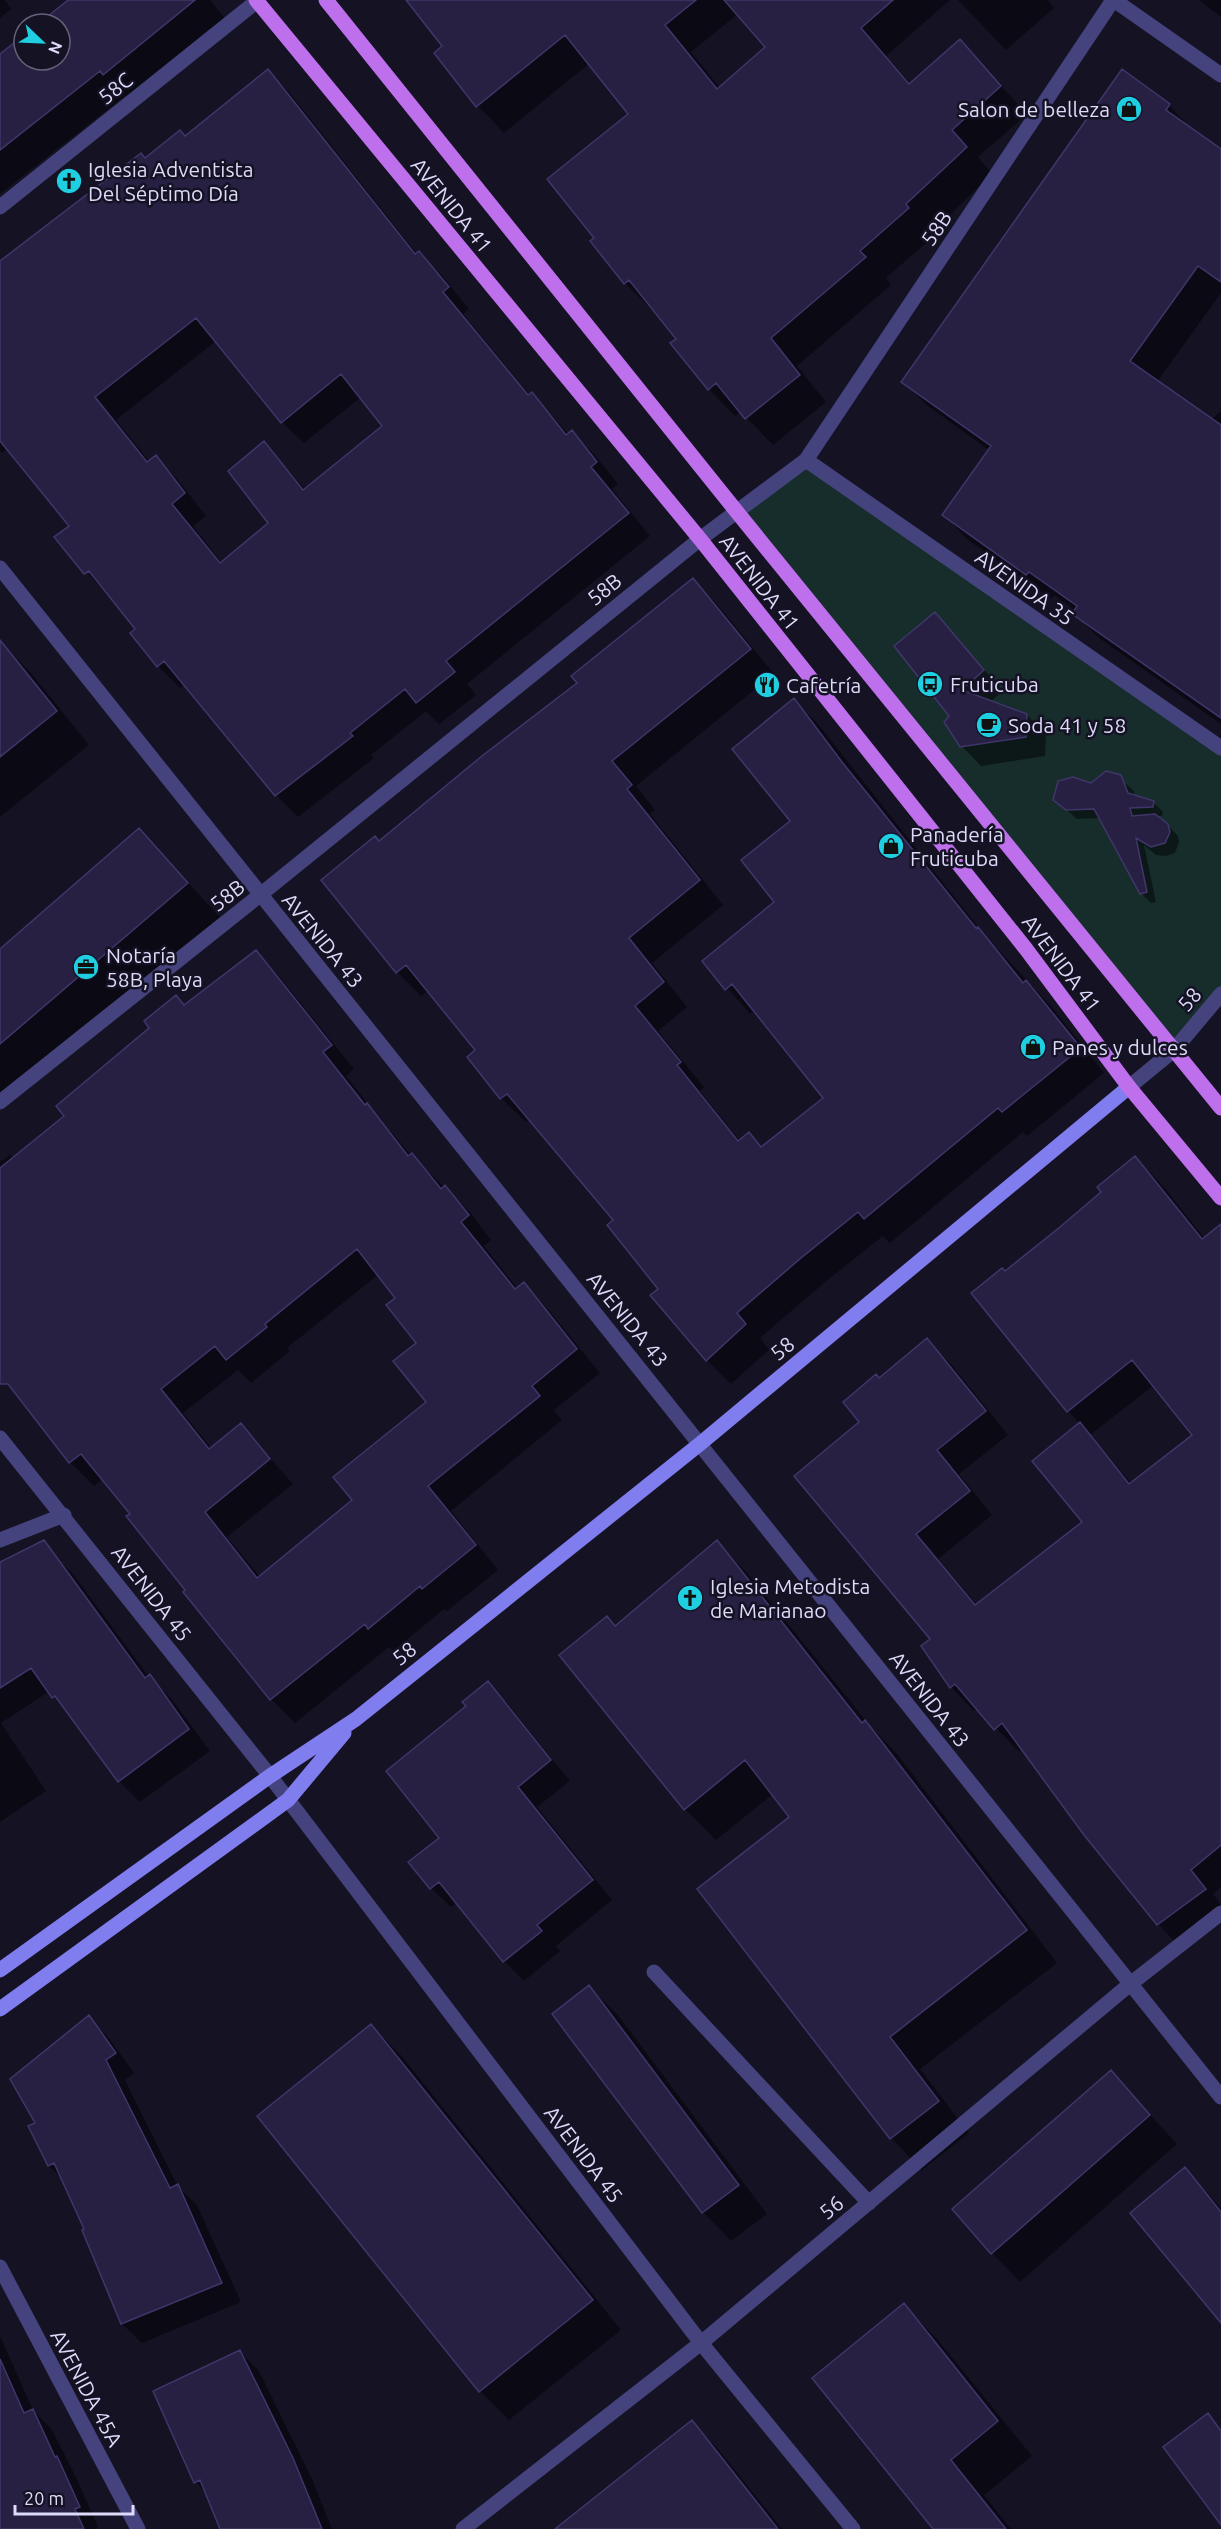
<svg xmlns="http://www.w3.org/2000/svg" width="1221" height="2529" font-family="Ubuntu,sans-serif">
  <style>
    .green { fill: #162d2c }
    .shadow { fill: #0007; fill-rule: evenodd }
    .building { fill: #272042; stroke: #40366b; stroke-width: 1.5; fill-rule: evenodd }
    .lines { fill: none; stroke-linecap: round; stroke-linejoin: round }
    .lane { stroke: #45437d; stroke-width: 15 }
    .street { stroke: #45437d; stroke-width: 15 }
    .secondary { stroke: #807dee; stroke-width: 15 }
    .primary { stroke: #bd6fec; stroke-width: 15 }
    .labels { text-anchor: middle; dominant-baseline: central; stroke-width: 5; stroke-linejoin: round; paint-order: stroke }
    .street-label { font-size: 21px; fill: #dddafa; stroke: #151224 }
    .poi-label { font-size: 21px; fill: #dddafa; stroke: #151224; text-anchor: start }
  </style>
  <rect width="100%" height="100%" fill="#151224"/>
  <path class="green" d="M 806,460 L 1221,748 L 1221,994 L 1174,1049 L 737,512 Z"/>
  <path class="shadow" d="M 0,0 L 5,0 L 11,9 L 0,18 Z
    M 66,0 L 210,0 L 226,20 L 129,99 L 126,95 L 0,194 L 0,53 L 24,34 L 24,60 L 60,60 L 60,24 L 36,24 Z
    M 407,0 L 950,0 L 886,56 L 911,84 L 960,41 L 1027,114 L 978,157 L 992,174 L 932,232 L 935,235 L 886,278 L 891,285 L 797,366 L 826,402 L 773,445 L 741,412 L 735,416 L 709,389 L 678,339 L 654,308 L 652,310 L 625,283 L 592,241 L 596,238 L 630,114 L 590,63 L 504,133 L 478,106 L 436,53 L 445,46 ZM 738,14 L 767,47 L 720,88 L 691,52 Z
    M 958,0 L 1048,0 L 1054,8 L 1006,50 Z
    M 1200,0 L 1221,0 L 1221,17 L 1204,4 Z
    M 268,71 L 289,92 L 417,254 L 441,274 L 469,309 L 463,314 L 530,395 L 553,416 L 569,435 L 572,432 L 594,454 L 618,484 L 612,489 L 650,536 L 467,684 L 476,695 L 439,724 L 426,711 L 371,755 L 374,758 L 298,817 L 276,795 L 185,684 L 180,688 L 158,666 L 132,634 L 137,630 L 57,537 L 71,526 L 8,448 L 2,453 L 0,451 L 0,273 L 24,244 L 69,208 L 70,209 L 146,159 L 185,138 ZM 216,341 L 282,422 L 304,443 L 361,397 L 384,426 L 306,490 L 264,443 L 271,523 L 222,563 L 193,526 L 206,516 L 177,479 L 156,457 L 150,462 L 116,420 Z
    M 1169,105 L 1193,131 L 1221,151 L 1221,293 L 1157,382 L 1211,420 L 1221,411 L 1221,724 L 1099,638 L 1074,613 L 1076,611 L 1054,595 L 1052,599 L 968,540 L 944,515 L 989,450 L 928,406 L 903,382 Z
    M 693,580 L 717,604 L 774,674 L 636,786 L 655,810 L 650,814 L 723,905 L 652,963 L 687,1007 L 658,1031 L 704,1087 L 700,1091 L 740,1141 L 748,1134 L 762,1148 L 825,1098 L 755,1010 L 750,1014 L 704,961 L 776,902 L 792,821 L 794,700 L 818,724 L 986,937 L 1051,1006 L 1104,1073 L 1027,1136 L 1023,1132 L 890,1243 L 883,1236 L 825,1282 L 760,1338 L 769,1350 L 731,1384 L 707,1360 L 615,1220 L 530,1119 L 526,1122 L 501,1098 L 469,1057 L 477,1051 L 429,990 L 421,996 L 397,972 L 379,843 L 579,683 Z
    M 935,614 L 1003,691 L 990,702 L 1027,715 L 1046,735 L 1045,756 L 981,766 L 962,746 L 951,716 Z
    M 0,642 L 31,673 L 89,745 L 0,817 Z
    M 1112,772 L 1134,791 L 1135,797 L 1153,802 L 1163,812 L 1162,816 L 1159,816 L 1178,836 L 1179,842 L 1175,853 L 1166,856 L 1156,855 L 1144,845 L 1156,902 L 1151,903 L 1141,893 L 1100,818 L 1077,819 L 1054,799 L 1092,784 L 1101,774 Z
    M 139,830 L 220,917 L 0,1108 L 0,984 Z
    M 255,952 L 279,976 L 354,1069 L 346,1076 L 376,1114 L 411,1155 L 469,1211 L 491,1240 L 484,1246 L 518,1289 L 524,1284 L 547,1308 L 600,1373 L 554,1410 L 562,1420 L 451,1511 L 498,1570 L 447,1611 L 444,1609 L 393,1651 L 389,1647 L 295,1723 L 271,1699 L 185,1592 L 187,1591 L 103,1479 L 94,1486 L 70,1462 L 5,1379 L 0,1368 L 0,1162 L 10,1155 L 14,1159 L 66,1116 L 185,1006 ZM 379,1274 L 397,1298 L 418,1343 L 428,1402 L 354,1500 L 260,1577 L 227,1537 L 293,1484 L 241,1425 L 212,1449 L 183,1413 L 238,1370 L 251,1383 L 290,1351 L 287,1348 Z
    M 1135,1158 L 1159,1181 L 1205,1239 L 1221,1227 L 1221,1887 L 1213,1894 L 1221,1905 L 1221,1919 L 1181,1948 L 1158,1924 L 1023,1748 L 1019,1752 L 977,1708 L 974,1711 L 951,1687 L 861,1422 L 879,1380 L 927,1341 L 951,1364 L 1008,1435 L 959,1474 L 992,1515 L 938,1559 L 977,1605 L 1084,1523 L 1080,1424 L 1068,1411 L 1005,1273 L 1103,1192 ZM 1154,1385 L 1194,1435 L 1132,1484 L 1090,1435 Z
    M 717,1542 L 748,1574 L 870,1726 L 897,1754 L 1057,1963 L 920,2069 L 969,2133 L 922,2170 L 891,2138 L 791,1817 L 773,1794 L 716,1840 L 685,1809 L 616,1627 Z
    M 51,1553 L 73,1574 L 149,1677 L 171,1698 L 210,1751 L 140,1802 L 119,1781 L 69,1712 L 50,1691 L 1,1723 L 46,1791 L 0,1822 L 0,1570 Z
    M 487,1683 L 507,1703 L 570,1781 L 537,1807 L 612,1900 L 556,1946 L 560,1951 L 524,1981 L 504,1961 L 457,1902 L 451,1907 L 431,1888 L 468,1706 Z
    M 589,1987 L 618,2015 L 767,2214 L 731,2241 L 703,2212 Z
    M 88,2017 L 108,2037 L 134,2073 L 125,2080 L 178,2187 L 197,2205 L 241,2302 L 142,2343 L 122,2324 L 86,2230 L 64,2180 L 49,2166 L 30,2127 L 37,2123 Z
    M 371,2026 L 400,2054 L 621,2330 L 509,2420 L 480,2391 L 259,2116 Z
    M 1111,2072 L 1177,2144 L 1020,2282 L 992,2253 Z
    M 1185,2169 L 1221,2208 L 1221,2321 Z
    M 904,2305 L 938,2340 L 1032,2456 L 984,2495 L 1011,2529 L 935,2529 Z
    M 0,2336 L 33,2410 L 52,2430 L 76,2477 L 98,2527 L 94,2529 L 0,2529 Z
    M 240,2352 L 259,2371 L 312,2479 L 332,2529 L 221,2529 L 207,2494 L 196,2482 Z
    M 692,2422 L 719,2450 L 782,2529 L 557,2529 Z"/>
  <path class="building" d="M 68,0 L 195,0 L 103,75 L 100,71 L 0,150 L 0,54 L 24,35 L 24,60 L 60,60 L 60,24 L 38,24 Z
    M 406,0 L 696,0 L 665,25 L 717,89 L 765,47 L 724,0 L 893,0 L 861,28 L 909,84 L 960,39 L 1001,86 L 952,130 L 967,147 L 906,204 L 909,208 L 860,251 L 866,257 L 771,338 L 800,375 L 745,419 L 716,383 L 708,390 L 670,343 L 676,339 L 629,280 L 624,284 L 590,241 L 594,238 L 547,179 L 628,114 L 565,35 L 476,107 L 434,53 L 442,46 Z
    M 268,69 L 415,254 L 419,251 L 449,287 L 443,292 L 528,395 L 532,392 L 566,435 L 572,430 L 597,462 L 591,467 L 629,513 L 446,661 L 455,672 L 416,703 L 405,689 L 350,733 L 353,736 L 275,796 L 164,661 L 157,667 L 130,633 L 135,629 L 89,571 L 84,574 L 54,537 L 69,526 L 0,441 L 0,261 L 141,153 L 145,158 L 180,130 L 185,136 ZM 196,318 L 281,423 L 341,374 L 382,426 L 303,490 L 264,441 L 228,471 L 268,523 L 220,563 L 172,504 L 185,493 L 156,455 L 147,462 L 95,397 Z
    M 1122,69 L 1170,104 L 1166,110 L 1221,149 L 1221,282 L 1198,266 L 1130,361 L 1221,425 L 1221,718 L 1072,614 L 1077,606 L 1029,572 L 1026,575 L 942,515 L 991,446 L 901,382 Z
    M 693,578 L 751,649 L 612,761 L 632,785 L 627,789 L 700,880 L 629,938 L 664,982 L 635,1006 L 681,1062 L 677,1065 L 738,1141 L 749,1132 L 761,1147 L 823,1098 L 732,984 L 725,990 L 702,961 L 774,902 L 741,860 L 790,821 L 732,749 L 794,698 L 842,762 L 976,928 L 978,927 L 1023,983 L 1026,980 L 1081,1048 L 1002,1112 L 998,1108 L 864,1219 L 858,1212 L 801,1258 L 737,1313 L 746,1324 L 706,1361 L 650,1295 L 658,1289 L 607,1225 L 613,1220 L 507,1094 L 500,1099 L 467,1057 L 475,1050 L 406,965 L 396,973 L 321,880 L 375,836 L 379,841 L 482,756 L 577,683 L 571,676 Z
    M 935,612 L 984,670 L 962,690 L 1027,714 L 1026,737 L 960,747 L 944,722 L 949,716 L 894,646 Z
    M 0,640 L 57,711 L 0,757 Z
    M 1106,771 L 1121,775 L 1128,793 L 1154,801 L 1153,807 L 1130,808 L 1132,816 L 1155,814 L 1168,824 L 1170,832 L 1165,843 L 1151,847 L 1136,838 L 1147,892 L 1140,894 L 1094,809 L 1066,810 L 1053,800 L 1058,781 L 1073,777 L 1091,783 Z
    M 139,828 L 188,883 L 0,1044 L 0,949 Z
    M 256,950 L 332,1045 L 323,1052 L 365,1105 L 367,1103 L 408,1156 L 412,1153 L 441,1189 L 445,1185 L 469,1215 L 461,1222 L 515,1289 L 524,1282 L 577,1349 L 532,1386 L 540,1396 L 428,1486 L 476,1545 L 422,1589 L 420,1586 L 368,1629 L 365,1624 L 270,1700 L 183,1592 L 185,1590 L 126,1516 L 130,1514 L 81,1454 L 69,1463 L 8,1384 L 0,1384 L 0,1168 L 64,1116 L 56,1106 L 149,1028 L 144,1021 L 176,995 L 184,1005 ZM 357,1249 L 395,1298 L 386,1305 L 416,1343 L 393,1361 L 426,1402 L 333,1477 L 352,1500 L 257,1578 L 205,1512 L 270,1459 L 241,1423 L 209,1449 L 161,1389 L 215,1346 L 226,1360 L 267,1327 L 265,1324 Z
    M 1135,1156 L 1202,1239 L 1221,1224 L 1221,1845 L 1191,1870 L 1206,1889 L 1157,1925 L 1084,1835 L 1002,1723 L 994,1730 L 955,1684 L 950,1688 L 921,1646 L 930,1639 L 794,1476 L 859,1422 L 843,1402 L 876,1374 L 879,1378 L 927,1338 L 986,1411 L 937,1450 L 970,1491 L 916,1534 L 975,1605 L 1082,1522 L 1032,1461 L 1080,1422 L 1129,1484 L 1192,1435 L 1132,1360 L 1067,1412 L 971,1293 L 1002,1268 L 1005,1271 L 1060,1227 L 1101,1192 L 1097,1187 Z
    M 44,1540 L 145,1678 L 150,1674 L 189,1729 L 118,1782 L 55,1696 L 52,1698 L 31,1668 L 0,1688 L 0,1562 Z
    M 717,1540 L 862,1723 L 865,1720 L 1027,1930 L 890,2037 L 939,2101 L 890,2139 L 697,1889 L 789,1817 L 745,1760 L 684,1810 L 559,1655 L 607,1616 L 615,1626 Z
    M 488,1681 L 551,1760 L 518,1787 L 593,1880 L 537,1925 L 542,1931 L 503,1962 L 439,1882 L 430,1889 L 408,1862 L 439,1838 L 386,1771 L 466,1706 L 462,1702 Z
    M 589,1985 L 739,2185 L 702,2213 L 552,2014 Z
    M 89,2015 L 116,2053 L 106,2060 L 170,2188 L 178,2184 L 222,2283 L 121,2324 L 82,2230 L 84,2229 L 54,2163 L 48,2166 L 28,2126 L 35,2123 L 10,2079 Z
    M 371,2024 L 593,2300 L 479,2392 L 257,2116 Z
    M 1111,2070 L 1150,2115 L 991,2254 L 952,2209 Z
    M 1185,2167 L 1221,2212 L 1221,2323 L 1130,2213 Z
    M 904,2303 L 998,2421 L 951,2460 L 1006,2529 L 933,2529 L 812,2378 Z
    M 240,2350 L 293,2458 L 322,2529 L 220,2529 L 200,2480 L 194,2483 L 153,2391 Z
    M 0,2359 L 24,2413 L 33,2409 L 55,2457 L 57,2456 L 80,2507 L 75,2509 L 84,2529 L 0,2529 Z
    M 1208,2413 L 1221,2431 L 1221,2525 L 1163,2447 Z
    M 692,2420 L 778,2529 L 555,2529 Z"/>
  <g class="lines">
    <path class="lane" d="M 654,1972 L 869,2203"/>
    <path class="street" d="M 1114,0 L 1221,75
      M 0,207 L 257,1
      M 806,460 L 1221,748
      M 0,568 L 1221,2097
      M 1129,1087 L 1174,1050 L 1221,994
      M 0,1102 L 260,895 L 700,539 L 806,460 L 1113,0
      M 0,1438 L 270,1776 L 701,2343 L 853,2529
      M 0,1540 L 64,1515
      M 0,2267 L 138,2529
      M 463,2529 L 701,2343 L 1129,1985 L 1221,1913"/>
    <path class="secondary" d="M 0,1970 L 270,1776 L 356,1719 L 701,1443 L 1129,1087
      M 0,2009 L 288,1800 L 344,1733"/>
    <path class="primary" d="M 256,0 L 700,539 L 1026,949 L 1129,1087 L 1221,1198
      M 326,0 L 737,512 L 1221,1108"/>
  </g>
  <defs>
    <g id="shop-disc" transform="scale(1.35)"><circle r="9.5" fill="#1fcee1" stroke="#151224"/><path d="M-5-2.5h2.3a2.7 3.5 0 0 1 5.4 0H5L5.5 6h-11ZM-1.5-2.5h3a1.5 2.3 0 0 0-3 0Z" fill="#111"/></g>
    <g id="church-disc" transform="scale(1.35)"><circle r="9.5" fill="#1fcee1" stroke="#151224"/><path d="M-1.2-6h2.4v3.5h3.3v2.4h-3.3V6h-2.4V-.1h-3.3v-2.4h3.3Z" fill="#111"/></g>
    <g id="bus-disc" transform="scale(1.35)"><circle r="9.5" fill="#1fcee1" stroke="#151224"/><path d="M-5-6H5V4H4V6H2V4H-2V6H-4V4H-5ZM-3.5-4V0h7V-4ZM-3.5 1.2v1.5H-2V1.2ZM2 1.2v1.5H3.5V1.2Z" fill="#111"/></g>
    <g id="restaurant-disc" transform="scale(1.35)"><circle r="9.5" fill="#1fcee1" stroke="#151224"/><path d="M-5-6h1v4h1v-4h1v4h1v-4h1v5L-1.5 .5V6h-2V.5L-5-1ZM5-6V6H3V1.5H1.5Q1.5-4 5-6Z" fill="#111"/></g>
    <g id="cafe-disc" transform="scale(1.35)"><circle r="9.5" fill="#1fcee1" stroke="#151224"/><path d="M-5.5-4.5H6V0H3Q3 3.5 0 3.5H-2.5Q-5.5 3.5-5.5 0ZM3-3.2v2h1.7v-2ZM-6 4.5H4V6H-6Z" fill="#111"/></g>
    <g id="office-disc" transform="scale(1.35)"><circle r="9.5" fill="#1fcee1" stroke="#151224"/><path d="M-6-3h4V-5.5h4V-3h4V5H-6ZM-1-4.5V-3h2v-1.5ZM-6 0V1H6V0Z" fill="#111"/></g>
  </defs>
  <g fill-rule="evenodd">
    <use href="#shop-disc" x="1129" y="109"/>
    <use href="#church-disc" x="69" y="181"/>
    <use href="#bus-disc" x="930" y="684"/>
    <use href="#restaurant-disc" x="767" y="685"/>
    <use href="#cafe-disc" x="989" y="725"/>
    <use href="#shop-disc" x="891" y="846"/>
    <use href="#office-disc" x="86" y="967"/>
    <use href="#shop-disc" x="1033" y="1047"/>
    <use href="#church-disc" x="690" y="1598"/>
  </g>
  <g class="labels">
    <g class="street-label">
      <text transform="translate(115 88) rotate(-39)">58C</text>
      <text transform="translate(452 205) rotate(51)">AVENIDA 41</text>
      <text transform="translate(936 228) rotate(-56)">58B</text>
      <text transform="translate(760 582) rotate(52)">AVENIDA 41</text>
      <text transform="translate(1025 587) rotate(35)">AVENIDA 35</text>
      <text transform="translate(604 589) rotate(-39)">58B</text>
      <text transform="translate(227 895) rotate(-38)">58B</text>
      <text transform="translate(323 940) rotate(51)">AVENIDA 43</text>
      <text transform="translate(1062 963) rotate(53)">AVENIDA 41</text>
      <text transform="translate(1189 999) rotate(-50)">58</text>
      <text transform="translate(628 1319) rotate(51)">AVENIDA 43</text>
      <text transform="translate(782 1348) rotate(-40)">58</text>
      <text transform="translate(152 1593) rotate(52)">AVENIDA 45</text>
      <text transform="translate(404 1653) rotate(-39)">58</text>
      <text transform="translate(930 1699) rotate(52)">AVENIDA 43</text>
      <text transform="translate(584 2154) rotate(53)">AVENIDA 45</text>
      <text transform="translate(831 2207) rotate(-40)">56</text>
      <text transform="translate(87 2388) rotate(62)">AVENIDA 45A</text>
    </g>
    <g class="poi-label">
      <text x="1110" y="109" text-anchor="end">Salon de belleza</text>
      <text x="88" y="169">Iglesia Adventista<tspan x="88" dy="24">Del Séptimo Día</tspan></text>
      <text x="950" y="684">Fruticuba</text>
      <text x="786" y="685">Cafetría</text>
      <text x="1008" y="725">Soda 41 y 58</text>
      <text x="910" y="834">Panadería<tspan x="910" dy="24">Fruticuba</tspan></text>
      <text x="106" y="955">Notaría<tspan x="106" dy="24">58B, Playa</tspan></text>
      <text x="1052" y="1047">Panes y dulces</text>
      <text x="710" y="1586">Iglesia Metodista<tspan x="710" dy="24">de Marianao</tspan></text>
    </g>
  </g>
  <g transform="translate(42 42) rotate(113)"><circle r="28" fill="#151224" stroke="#65627a" stroke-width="1.5"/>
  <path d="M0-4.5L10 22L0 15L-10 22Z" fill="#1fcee1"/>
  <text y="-9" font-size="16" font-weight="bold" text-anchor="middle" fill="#dddafa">N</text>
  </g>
  <path d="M15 2505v9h118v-9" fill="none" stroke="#dddafa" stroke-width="3"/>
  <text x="24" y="2505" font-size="18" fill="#dddafa" stroke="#151224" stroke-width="4.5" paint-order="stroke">20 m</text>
</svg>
